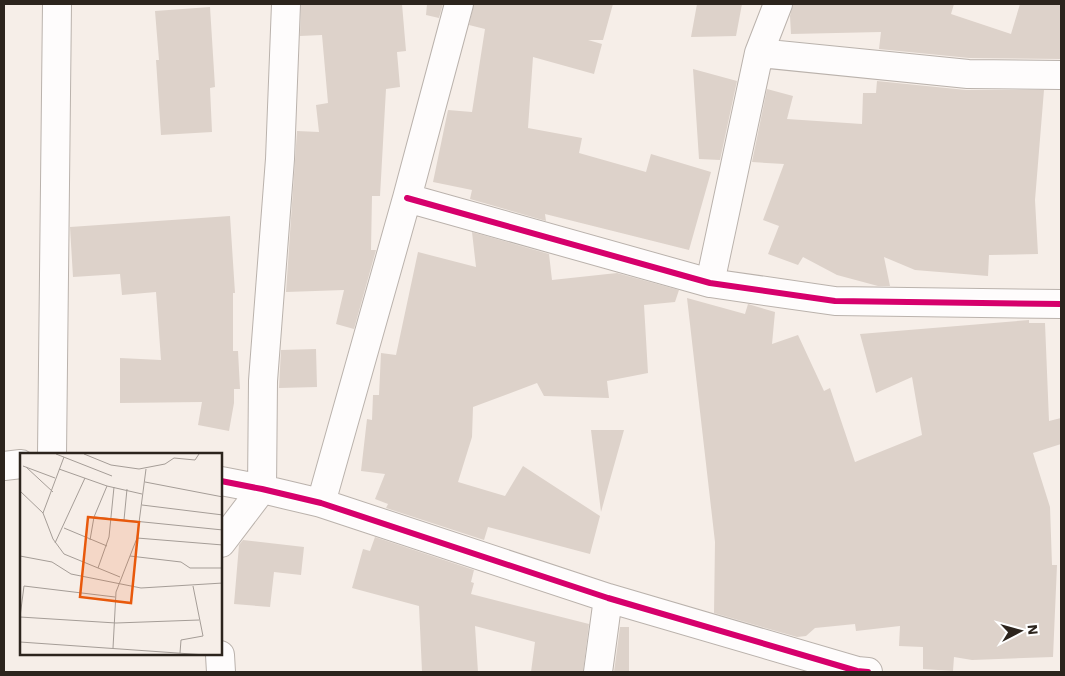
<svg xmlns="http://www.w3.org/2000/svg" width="1065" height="676" font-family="'Work Sans',sans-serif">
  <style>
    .building { fill: #ddd2ca }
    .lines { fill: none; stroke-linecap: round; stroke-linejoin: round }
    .minor-casing { stroke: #bab2ac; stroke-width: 30 }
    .minor { stroke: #fefcfc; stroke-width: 28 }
    .cycleway-casing { stroke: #fff; stroke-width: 9 }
    .cycleway { stroke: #d6006c; stroke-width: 6 }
    .inset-road { fill: none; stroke: #a59d97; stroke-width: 1 }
    .view { fill: #e8590c; fill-opacity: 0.15; stroke: #e8590c; stroke-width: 2.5 }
    .inset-edge { fill: none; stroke: #2c241d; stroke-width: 2.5 }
  </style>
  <rect width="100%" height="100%" fill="#f6eee8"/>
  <path class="building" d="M 301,4 L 402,4 L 406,51 L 397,52 L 400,87 L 386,89 L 380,196 L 372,196 L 371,250 L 376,250 L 354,329 L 336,324 L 344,290 L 286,292 L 297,131 L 319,132 L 316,105 L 328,103 L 322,35 L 300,36 Z
    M 427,4 L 443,4 L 439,18 L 426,15 Z
    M 474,4 L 613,4 L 603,40 L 588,40 L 602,44 L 594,74 L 533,57 L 528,128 L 582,138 L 579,153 L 646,172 L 651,154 L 711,172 L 689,250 L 545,214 L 546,221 L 470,199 L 472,190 L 433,182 L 448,110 L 472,112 L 485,29 L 469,25 Z
    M 697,4 L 742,4 L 736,36 L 691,37 Z
    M 793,4 L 954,4 L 951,14 L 1011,34 L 1020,4 L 1061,4 L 1061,59 L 969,58 L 879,49 L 881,32 L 791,34 L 790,16 Z
    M 210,7 L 215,87 L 210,88 L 212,132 L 161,135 L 156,60 L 159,60 L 155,11 Z
    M 693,69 L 737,81 L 720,160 L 699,159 Z
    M 877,81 L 966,90 L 1044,90 L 1035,200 L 1038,254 L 989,255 L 988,276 L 915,270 L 884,257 L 890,286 L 878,286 L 837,275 L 803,257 L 798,265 L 768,254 L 779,226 L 763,220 L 784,164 L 752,162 L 767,89 L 793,96 L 787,119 L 862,124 L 863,93 L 876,93 Z
    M 230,216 L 235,293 L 233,293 L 233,351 L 238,351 L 240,389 L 234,389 L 234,403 L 229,431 L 198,425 L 202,402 L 120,403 L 120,358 L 161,360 L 156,292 L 122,295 L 120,274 L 73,277 L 70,227 Z
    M 472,232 L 549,254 L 552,280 L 617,273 L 679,290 L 675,302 L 644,305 L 648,373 L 607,381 L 609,398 L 544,396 L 537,383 L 473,407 L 472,437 L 458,482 L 505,496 L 523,466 L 600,516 L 590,554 L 488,527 L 484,540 L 386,508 L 388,504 L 375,499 L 385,474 L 361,471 L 367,419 L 372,420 L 373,395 L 379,395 L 381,353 L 396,355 L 418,252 L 476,267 Z
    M 687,298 L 745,314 L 748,304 L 775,312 L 772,344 L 798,335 L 824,391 L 830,388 L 855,462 L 922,435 L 912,377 L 876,393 L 860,334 L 1029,320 L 1029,323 L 1045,323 L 1049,421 L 1061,418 L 1061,444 L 1033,453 L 1050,507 L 1052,565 L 1057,565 L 1053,657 L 972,660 L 954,657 L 953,671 L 923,669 L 923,647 L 899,646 L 900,626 L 856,631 L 855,624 L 815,628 L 806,636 L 797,637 L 714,613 L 715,542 Z
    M 316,349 L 317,387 L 279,388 L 281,350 Z
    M 591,430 L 624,430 L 601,512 Z
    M 375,537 L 474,570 L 471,582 L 474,583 L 471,594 L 589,624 L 583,672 L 531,672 L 535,642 L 475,626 L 478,672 L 422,672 L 419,606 L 352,588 L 363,549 L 370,551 Z
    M 243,540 L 304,547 L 301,575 L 274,572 L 270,607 L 234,604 L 239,545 Z
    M 620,627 L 629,627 L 629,672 L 614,672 Z"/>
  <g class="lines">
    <g class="minor-casing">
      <path id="minor" d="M 759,53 L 968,74 L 1061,75
        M 407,198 L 710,283 L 835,301 L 1061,304
        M 710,283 L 759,53 L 778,4
        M 52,455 L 57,4
        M 4,466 L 21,464
        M 221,481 L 262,489 L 321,503 L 608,598 L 857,671 L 868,672
        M 321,503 L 407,198 L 459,4
        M 221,543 L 262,489 L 263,381 L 280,159 L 286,4
        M 220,655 L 221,672
        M 598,672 L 608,598"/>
    </g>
    <use href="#minor" class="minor"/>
    <g class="cycleway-casing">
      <path id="cycleway" d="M 407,198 L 710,283 L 835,301 L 1061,304
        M 221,481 L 262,489 L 321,503 L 608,598 L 857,671 L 868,672"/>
    </g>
    <use href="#cycleway" class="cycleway"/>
  </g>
  <g transform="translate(20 453)">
    <rect width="202" height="202" fill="#f6eee8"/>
    <path class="inset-road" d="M 36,1 L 92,23M 64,1 L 91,12 L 119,16 L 145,11 L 154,5 L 175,7 L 179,1M 3,13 L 35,25M 6,14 L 33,39M 39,16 L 87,33 L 122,41M 125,29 L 203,44M 0,38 L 23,60 L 33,86 L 44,101 L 100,124M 122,52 L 203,62M 23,60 L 44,4M 74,64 L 203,77M 104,67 L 107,36M 44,75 L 87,93M 117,85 L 203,92M 70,87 L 74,64 L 87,33M 35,90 L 65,25M 0,103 L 32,109 L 51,121 L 121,135 L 203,130M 110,103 L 161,109 L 170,115 L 203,115M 78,115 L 89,84 L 94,34M 0,164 L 96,170 L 179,167M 0,164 L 4,133 L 95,144M 0,189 L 186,202M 93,195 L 96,139 L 117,85 L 126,16M 160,200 L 161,187 L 183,183 L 173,133"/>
    <path class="view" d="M 68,64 L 119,69 L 111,150 L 60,144 Z"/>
    <rect width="202" height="202" class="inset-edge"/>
  </g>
  <rect width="1065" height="676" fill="none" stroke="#2c241d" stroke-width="10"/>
  <g transform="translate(1020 631) rotate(84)" stroke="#ffffff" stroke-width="4" paint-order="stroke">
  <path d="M0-4L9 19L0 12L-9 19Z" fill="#2c241d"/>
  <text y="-8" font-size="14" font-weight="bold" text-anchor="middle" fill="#2c241d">N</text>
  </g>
</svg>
